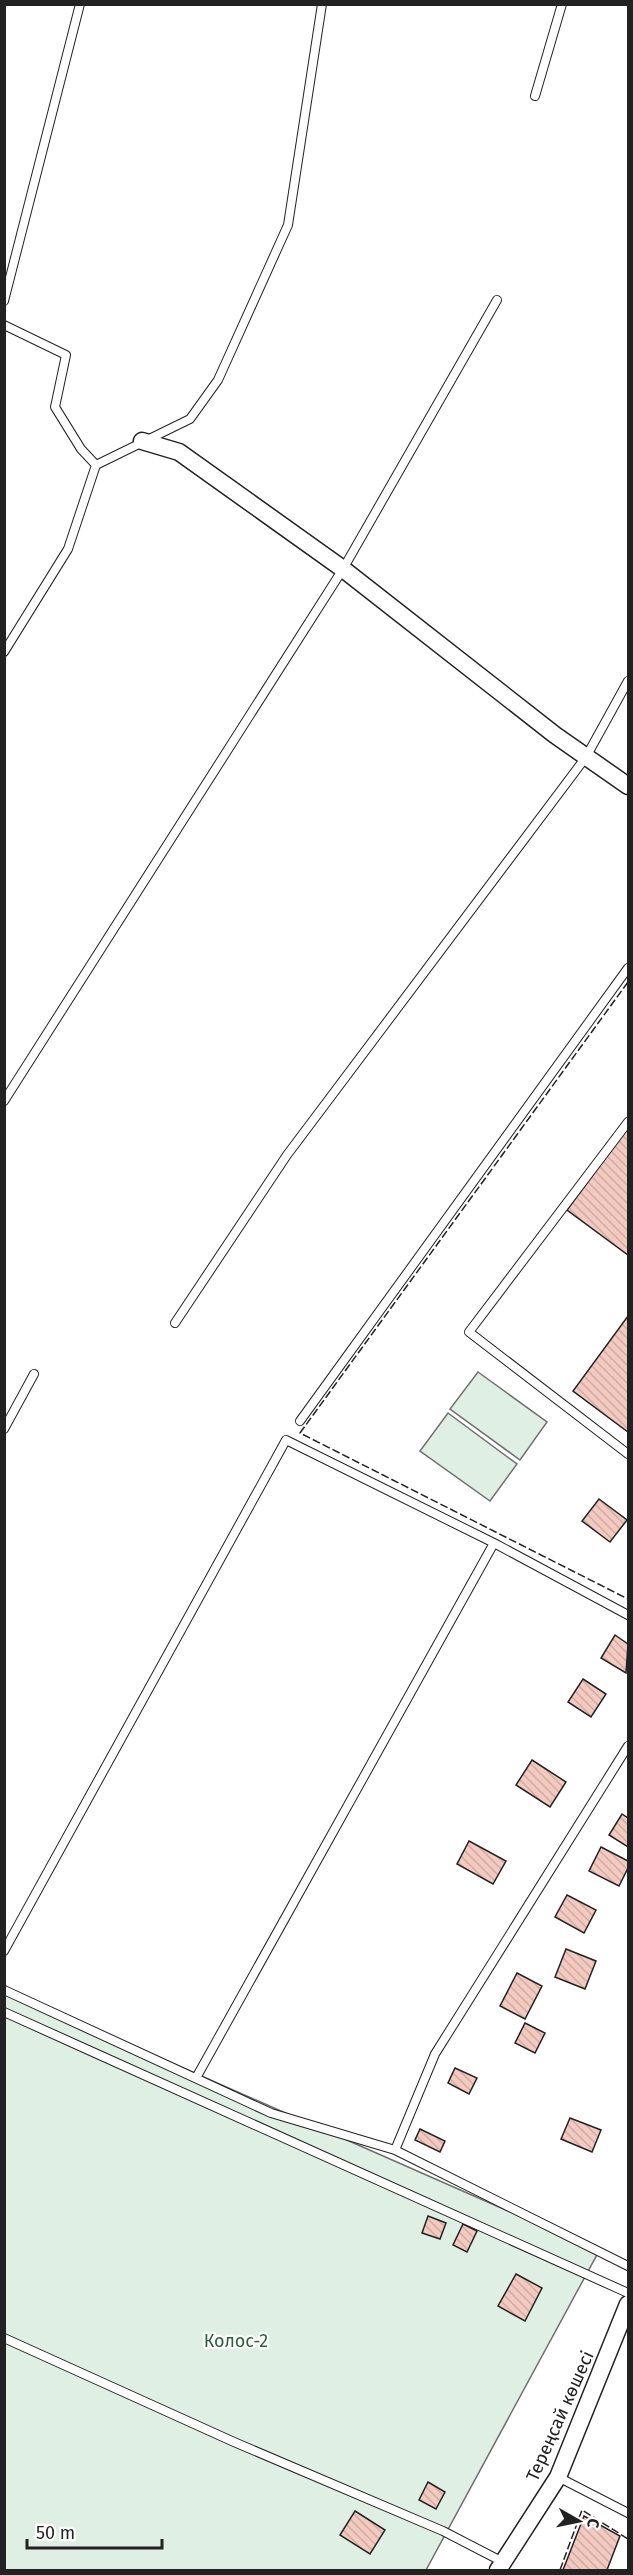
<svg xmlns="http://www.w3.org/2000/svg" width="633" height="2575" font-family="'Fira Sans',sans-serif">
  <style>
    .green { fill: #e0efe3; stroke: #6f6f6f; stroke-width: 1.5 }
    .building { fill: url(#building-back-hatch); stroke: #222; stroke-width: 1.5 }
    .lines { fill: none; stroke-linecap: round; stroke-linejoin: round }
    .service-casing { stroke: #222; stroke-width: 10 }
    .minor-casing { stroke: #222; stroke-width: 19 }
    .service { stroke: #fff; stroke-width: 8 }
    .minor { stroke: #fff; stroke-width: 16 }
    .fence { stroke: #222; stroke-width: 1.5; stroke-dasharray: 8 3; stroke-linecap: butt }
    .labels { text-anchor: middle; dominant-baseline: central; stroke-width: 4.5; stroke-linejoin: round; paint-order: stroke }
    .park-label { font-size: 18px; fill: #2f5e38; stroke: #fff }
    .street-label { font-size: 18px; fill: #222; stroke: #fff }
  </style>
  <defs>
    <pattern id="building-back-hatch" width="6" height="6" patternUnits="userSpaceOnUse" patternTransform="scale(1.5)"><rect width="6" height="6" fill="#f3c9c0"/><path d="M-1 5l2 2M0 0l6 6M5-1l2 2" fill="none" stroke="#d0aca5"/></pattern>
  </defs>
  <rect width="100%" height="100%" fill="#fff"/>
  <path class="green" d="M 478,1372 L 547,1422 L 520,1460 L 450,1409 Z
    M 448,1413 L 517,1464 L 490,1501 L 420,1451 Z
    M 4,1989 L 599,2251 L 426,2570 L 5,2570 Z"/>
  <path class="building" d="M 626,1130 L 628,1131 L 628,1255 L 567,1210 Z
    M 628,1316 L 628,1432 L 573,1391 Z
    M 599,1499 L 627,1520 L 610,1542 L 582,1521 Z
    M 615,1635 L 628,1644 L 626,1673 L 601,1658 Z
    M 583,1679 L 606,1694 L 591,1717 L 568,1702 Z
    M 532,1760 L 566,1782 L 550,1807 L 516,1785 Z
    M 622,1814 L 628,1818 L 628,1847 L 609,1835 Z
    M 469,1841 L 506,1861 L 493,1884 L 457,1864 Z
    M 601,1847 L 628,1861 L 628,1868 L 619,1886 L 589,1871 Z
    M 567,1895 L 596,1910 L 584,1933 L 555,1917 Z
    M 566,1949 L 596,1961 L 585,1989 L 555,1977 Z
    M 517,1973 L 542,1986 L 525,2019 L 500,2006 Z
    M 525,2023 L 545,2033 L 535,2053 L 515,2043 Z
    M 455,2068 L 477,2078 L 469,2094 L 448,2083 Z
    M 570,2118 L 601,2130 L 592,2152 L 561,2139 Z
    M 420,2129 L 445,2141 L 440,2152 L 415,2140 Z
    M 428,2216 L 446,2223 L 440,2239 L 422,2233 Z
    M 463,2224 L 477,2231 L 467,2252 L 453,2245 Z
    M 516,2274 L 542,2288 L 525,2321 L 498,2306 Z
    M 428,2482 L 445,2492 L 436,2509 L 419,2500 Z
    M 355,2511 L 385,2530 L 370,2554 L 340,2535 Z
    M 584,2516 L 620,2536 L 607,2570 L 563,2570 Z"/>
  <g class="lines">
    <g class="service-casing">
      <path id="service" d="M 535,96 L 562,4
        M 4,301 L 80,4
        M 4,325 L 66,355 L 55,407 L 81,449 L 96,465
        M 4,652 L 68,549 L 96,465 L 190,419 L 218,380 L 288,225 L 322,4
        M 4,1101 L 343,569 L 497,300
        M 628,1122 L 469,1332 L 628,1454
        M 175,1323 L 287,1155 L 586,757 L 628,681
        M 300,1421 L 628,968
        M 4,1429 L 34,1374
        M 4,1951 L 286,1440 L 494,1543 L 628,1615
        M 4,1990 L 271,2113 L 395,2150 L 628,2266
        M 4,2012 C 212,2106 421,2198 628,2293
        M 196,2078 L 494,1543
        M 395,2150 L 435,2054 L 628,1746
        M 4,2338 L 234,2442 L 443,2531 L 503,2562
        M 558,2477 L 628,2513"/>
    </g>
    <g class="minor-casing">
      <path id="minor" d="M 142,441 L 179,452 L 343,569 L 555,735 L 628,786
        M 498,2570 L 558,2477 L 628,2304"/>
    </g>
    <use href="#service" class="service"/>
    <use href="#minor" class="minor"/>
    <path class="fence" d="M 628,982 L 300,1433 L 628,1599
      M 560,2570 L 582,2510 L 628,2539"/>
  </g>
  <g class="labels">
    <g class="park-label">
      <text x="236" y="2341">Колос-2</text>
    </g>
    <g class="street-label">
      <text transform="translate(560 2416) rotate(-66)">Тереңсай көшесі</text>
    </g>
  </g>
  <rect width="633" height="2575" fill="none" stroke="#222222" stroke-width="12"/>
  <g transform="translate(579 2521) rotate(99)" stroke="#ffffff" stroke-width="4.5" paint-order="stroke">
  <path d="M0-4.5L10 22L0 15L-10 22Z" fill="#222222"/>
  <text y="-9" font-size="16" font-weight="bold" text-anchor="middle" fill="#222222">С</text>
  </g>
  <path d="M27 2539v9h135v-9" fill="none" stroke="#222222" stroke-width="3"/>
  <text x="36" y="2539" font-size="18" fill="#222222" stroke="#ffffff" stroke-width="4.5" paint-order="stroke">50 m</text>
</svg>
